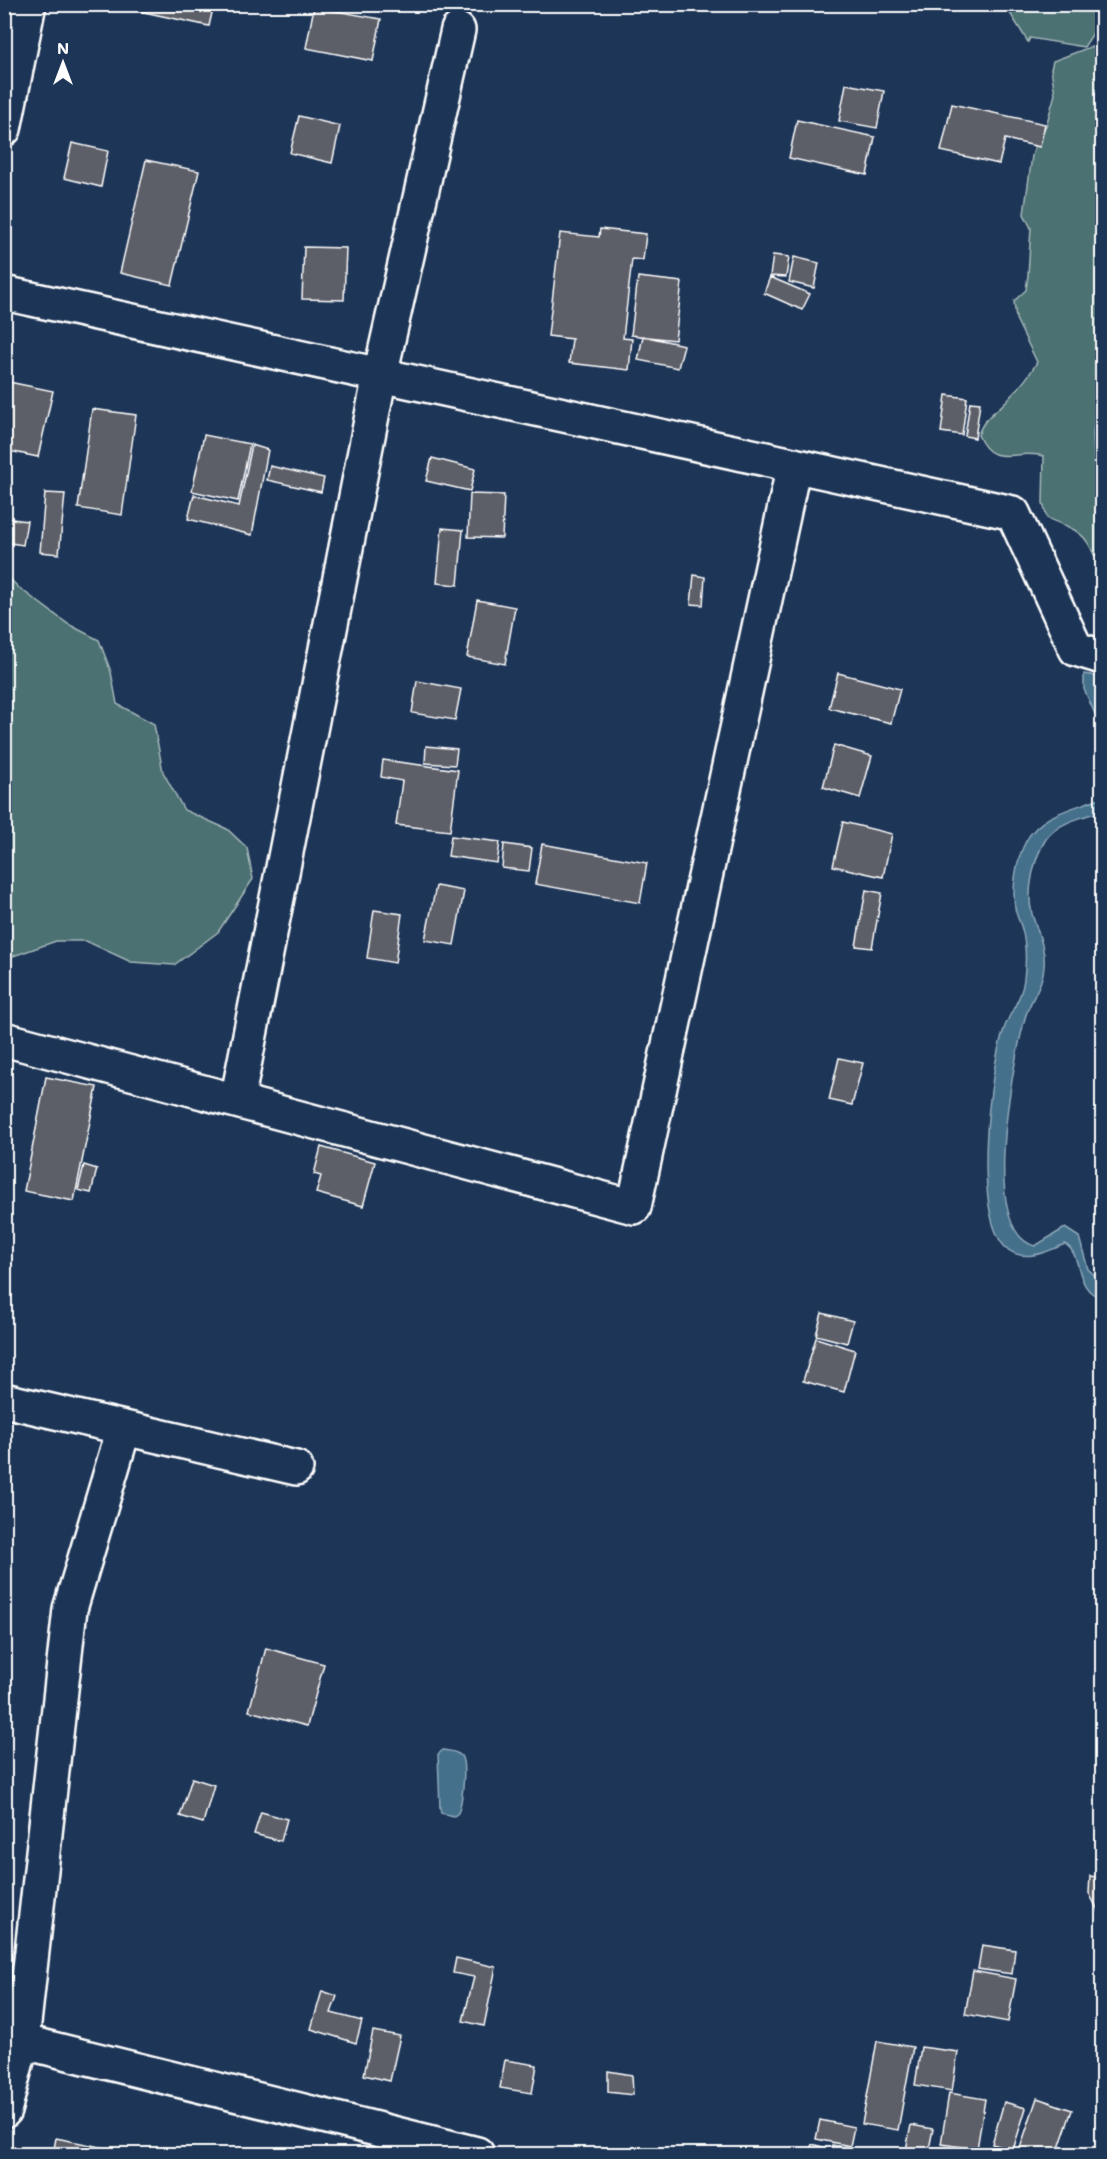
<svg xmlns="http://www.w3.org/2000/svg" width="1107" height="2159" font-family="Mali,sans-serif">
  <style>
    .green { fill: #4c7173; stroke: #a6b8b9; stroke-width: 1.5 }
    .water { fill: #45708c; stroke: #8fa9ba; stroke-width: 1.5 }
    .building { fill: #5d5f67; stroke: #fff; stroke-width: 1.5 }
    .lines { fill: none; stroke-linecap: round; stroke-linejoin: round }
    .minor-casing { stroke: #fff; stroke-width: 38 }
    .minor { stroke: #1d3557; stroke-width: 33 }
  </style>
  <rect width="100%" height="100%" fill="#1d3557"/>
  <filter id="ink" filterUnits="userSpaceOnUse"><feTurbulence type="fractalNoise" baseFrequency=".0167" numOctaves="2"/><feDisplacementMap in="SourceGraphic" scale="12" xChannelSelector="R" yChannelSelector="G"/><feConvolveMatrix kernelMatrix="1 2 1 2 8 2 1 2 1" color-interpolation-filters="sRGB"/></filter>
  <g filter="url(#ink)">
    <path class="green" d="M 1005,5 L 1102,5 L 1102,24 L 1097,27 L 1084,47 L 1030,38 L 1028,42 Z
      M 1090,47 L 1102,49 L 1102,559 L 1094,555 C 1084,529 1070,528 1047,518 L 1043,503 L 1044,456 C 1015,448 993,470 978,435 C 985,415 995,414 1008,399 C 1019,388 1030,375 1037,362 L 1016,319 L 1014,301 L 1026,290 L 1028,275 L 1031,228 L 1024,214 L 1032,156 L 1037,140 L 1046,126 L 1055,94 L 1051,69 L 1053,61 Z
      M 4,573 L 18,587 L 68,624 L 99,640 L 111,672 L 117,704 L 154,724 L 163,772 L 184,810 L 227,829 L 247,848 L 253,879 L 218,932 L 174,965 L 131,962 L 86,941 L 56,941 L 5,959 Z"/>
    <path class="water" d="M 1102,351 L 1102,634 L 1097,632 L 1102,598 L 1093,435 Z
      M 1084,674 L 1102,677 L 1102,730 L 1084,689 Z
      M 1102,797 L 1102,811 C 1084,817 1058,822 1046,839 C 1034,858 1026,891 1032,914 C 1037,931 1046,948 1044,967 C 1043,985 1030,1000 1025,1018 C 1014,1060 978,1231 1035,1246 L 1065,1228 L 1079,1237 L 1088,1269 L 1102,1282 L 1102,1298 C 1073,1290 1084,1255 1065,1244 C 1047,1252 1022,1264 1005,1247 C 972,1212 989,1072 1004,1029 C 1010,1011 1022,999 1024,979 C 1026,964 1026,944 1022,929 C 1020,922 1016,915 1015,908 C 1012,887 1016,860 1026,841 C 1042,812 1075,809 1102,797 Z
      M 443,1750 C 449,1751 457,1751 461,1756 C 467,1764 462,1804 458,1813 L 454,1816 L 441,1813 L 440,1809 L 438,1754 Z"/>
    <path class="building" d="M 107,4 L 214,4 L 209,26 Z
      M 314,7 L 381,19 L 373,61 L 306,48 Z
      M 846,84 L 884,91 L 877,128 L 839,121 Z
      M 952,104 L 1045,124 L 1040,147 L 1005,139 L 999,164 L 941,151 Z
      M 299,116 L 340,126 L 332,163 L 290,153 Z
      M 797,120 L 875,137 L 867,175 L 789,158 Z
      M 72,143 L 108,151 L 101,187 L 64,178 Z
      M 146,160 L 199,171 L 172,285 L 120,273 Z
      M 600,229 L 646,234 L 643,260 L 632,259 L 623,338 L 632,339 L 629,370 L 569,363 L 572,339 L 548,336 L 560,233 L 599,237 Z
      M 304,247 L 346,248 L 344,300 L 302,299 Z
      M 773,255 L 789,257 L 786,277 L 770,276 Z
      M 794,257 L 819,263 L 814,288 L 789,282 Z
      M 638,277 L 682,282 L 675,340 L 631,335 Z
      M 770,277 L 810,294 L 802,310 L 764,293 Z
      M 643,336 L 684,345 L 678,368 L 638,360 Z
      M 9,382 L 53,391 L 38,457 L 4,450 L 4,402 Z
      M 946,395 L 967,398 L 962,435 L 941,432 Z
      M 970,402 L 980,403 L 975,438 L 965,436 Z
      M 92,409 L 136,415 L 122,515 L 78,508 Z
      M 204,435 L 250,444 L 238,501 L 192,491 Z
      M 252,445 L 268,450 L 252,535 L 188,519 L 194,495 L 239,506 Z
      M 432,458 L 475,469 L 470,491 L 426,481 Z
      M 270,466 L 324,478 L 321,492 L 267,480 Z
      M 45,493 L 65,494 L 59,554 L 40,552 Z
      M 470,494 L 504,495 L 502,538 L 468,537 Z
      M 4,518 L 27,521 L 23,545 L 4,542 Z
      M 442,528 L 463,530 L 458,585 L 437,583 Z
      M 694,575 L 705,577 L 703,605 L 691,604 Z
      M 477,600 L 515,607 L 505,664 L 467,657 Z
      M 838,673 L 900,689 L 891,723 L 829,708 Z
      M 417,681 L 461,689 L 455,720 L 412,713 Z
      M 834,745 L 872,756 L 860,798 L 823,787 Z
      M 426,746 L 457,749 L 455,765 L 425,763 Z
      M 383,760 L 458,770 L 450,831 L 396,825 L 402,781 L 381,777 Z
      M 843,822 L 892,834 L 883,877 L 833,866 Z
      M 451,836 L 500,842 L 497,863 L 448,856 Z
      M 504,844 L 532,848 L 529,871 L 502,868 Z
      M 542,844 L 647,863 L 640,903 L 535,884 Z
      M 436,886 L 464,891 L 454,945 L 425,940 Z
      M 866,890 L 882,893 L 872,948 L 856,946 Z
      M 374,910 L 402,914 L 395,963 L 367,958 Z
      M 839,1058 L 863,1063 L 852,1105 L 829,1100 Z
      M 46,1077 L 97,1087 L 74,1201 L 24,1191 Z
      M 321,1147 L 375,1162 L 363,1206 L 316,1193 L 321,1176 L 314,1174 Z
      M 84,1165 L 97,1169 L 91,1193 L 78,1190 Z
      M 822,1313 L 853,1321 L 847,1343 L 816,1335 Z
      M 816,1338 L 855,1350 L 844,1392 L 803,1381 Z
      M 266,1648 L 324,1664 L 307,1726 L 249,1711 Z
      M 192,1778 L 214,1785 L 203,1823 L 180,1816 Z
      M 261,1812 L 287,1819 L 281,1841 L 254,1834 Z
      M 1090,1876 L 1102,1878 L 1102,1918 L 1089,1893 Z
      M 982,1945 L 1015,1950 L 1012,1974 L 978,1969 Z
      M 456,1958 L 496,1967 L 484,2026 L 463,2021 L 474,1977 L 453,1973 Z
      M 973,1971 L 1016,1979 L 1008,2022 L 965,2014 Z
      M 322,1991 L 337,1996 L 331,2013 L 362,2021 L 356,2043 L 311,2029 Z
      M 373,2031 L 400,2036 L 390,2081 L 364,2075 Z
      M 877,2041 L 913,2047 L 898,2130 L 862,2124 Z
      M 921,2047 L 958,2052 L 952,2091 L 915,2085 Z
      M 505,2060 L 537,2065 L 532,2093 L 500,2088 Z
      M 608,2071 L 632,2075 L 633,2095 L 608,2092 Z
      M 949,2093 L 985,2099 L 977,2149 L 941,2144 Z
      M 1037,2098 L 1072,2110 L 1057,2154 L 1018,2154 Z
      M 1004,2102 L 1026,2108 L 1013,2150 L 992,2144 Z
      M 820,2120 L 854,2127 L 850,2146 L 816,2139 Z
      M 911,2125 L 933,2129 L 928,2154 L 906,2150 Z
      M 56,2138 L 126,2152 L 126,2154 L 53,2154 Z
      M 812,2144 L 826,2148 L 824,2154 L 809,2154 Z
      M 832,2145 L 856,2150 L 855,2154 L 830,2154 Z"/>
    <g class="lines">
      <g class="minor-casing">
        <path id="minor" d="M 4,129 L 29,4
          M 4,293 L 1013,513 L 1076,649 L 1102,657
          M 4,1039 L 634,1207 L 794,465
          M 237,1101 L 380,375 L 458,30
          M 4,1400 L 296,1468
          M 4,2037 L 477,2154
          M 4,2111 L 22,2041 L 70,1609 L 124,1428"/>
      </g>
      <use href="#minor" class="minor"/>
    </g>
  </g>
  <rect width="1107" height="2159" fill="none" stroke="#1d3557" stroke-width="24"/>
  <rect x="12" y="12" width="1083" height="2135" fill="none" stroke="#fff" stroke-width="2" filter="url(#ink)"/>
  <g transform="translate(63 63)" stroke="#1d3557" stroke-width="4.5" paint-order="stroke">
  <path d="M0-4.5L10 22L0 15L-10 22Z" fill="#ffffff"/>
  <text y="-9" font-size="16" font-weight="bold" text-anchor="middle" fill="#ffffff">N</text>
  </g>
</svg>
